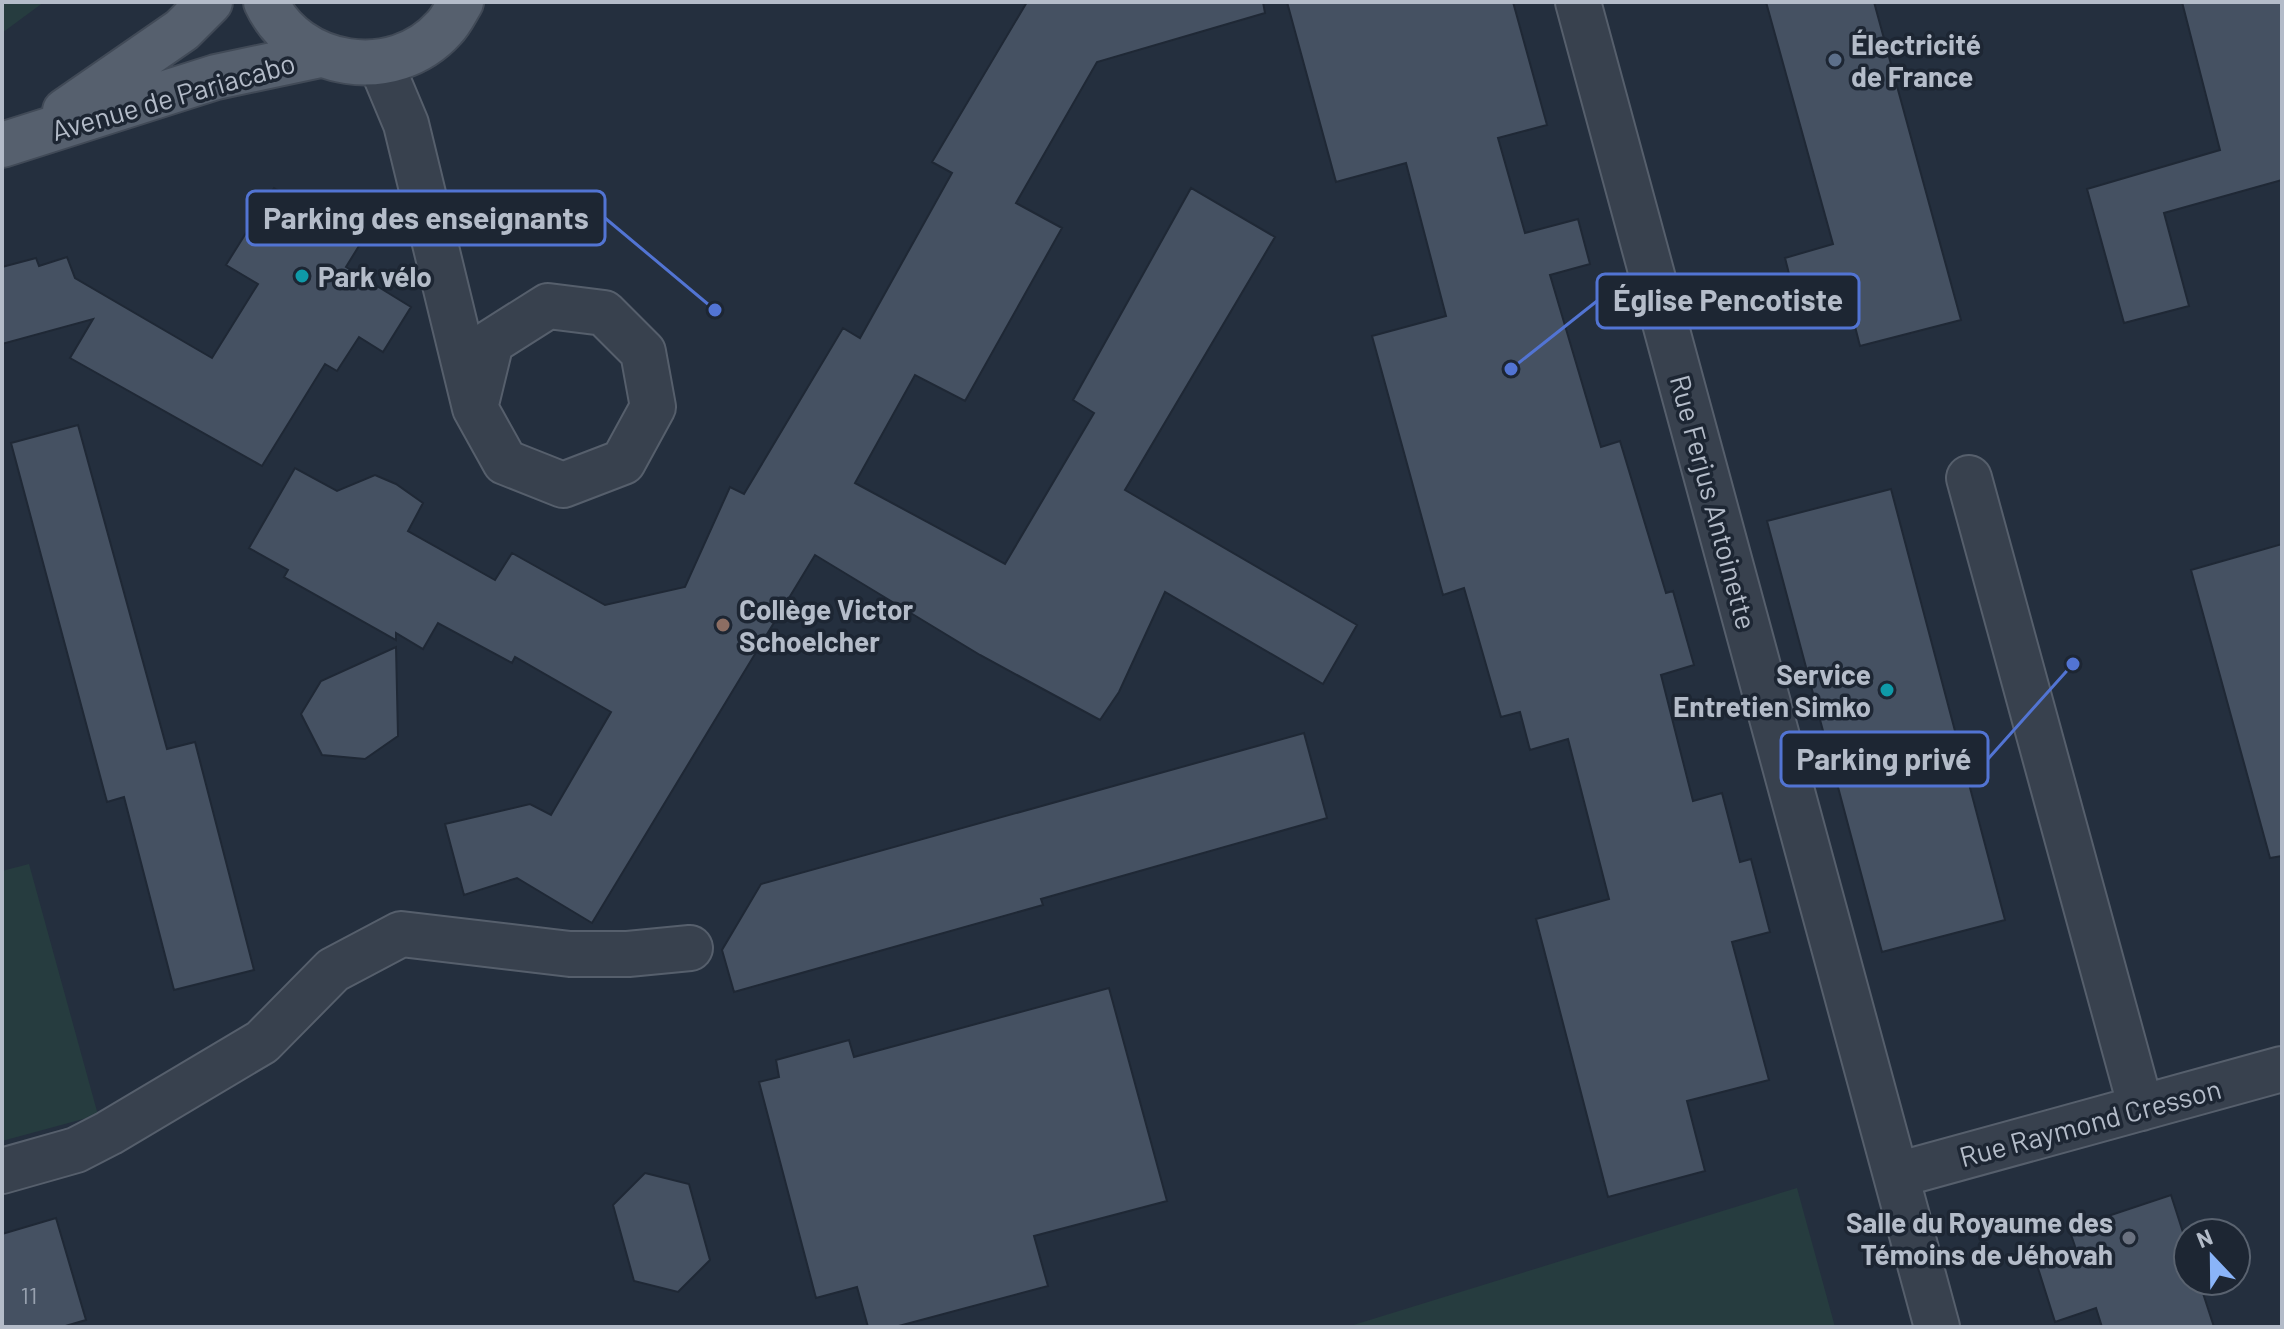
<svg xmlns="http://www.w3.org/2000/svg" width="2284" height="1329" font-family="Barlow,sans-serif">
  <style>
    .green { fill: #263c3f }
    .building { fill: #455162; stroke: #1f2835; stroke-width: 2 }
    .lines { fill: none; stroke-linecap: round; stroke-linejoin: round }
    .minor-casing { stroke: #565f6c; stroke-width: 48 }
    .major-casing { stroke: #414a57; stroke-width: 48 }
    .minor { stroke: #38414e; stroke-width: 44 }
    .major { stroke: #56606e; stroke-width: 44 }
    .service-dot { fill: #5c6f8a; stroke: #1d2633; stroke-width: 3 }
    .culture-dot { fill: #0f9aa8; stroke: #1d2633; stroke-width: 3 }
    .education-dot { fill: #8d6e63; stroke: #1d2633; stroke-width: 3 }
    .worship-dot { fill: #6b7280; stroke: #1d2633; stroke-width: 3 }
    .labels { text-anchor: middle; dominant-baseline: central; stroke-width: 7; stroke-linejoin: round; paint-order: stroke }
    .number-label { font-size: 24px; fill: #98a1af }
    .poi-label { font-size: 28px; font-weight: bold; fill: #b4bcc9; stroke: #1d2633; text-anchor: start }
    .street-label { font-size: 28px; fill: #b4bcc9; stroke: #1d2633 }
    .leader { fill: none; stroke: #5274d3; stroke-width: 3 }
    .callout-dot { fill: #5274d3; stroke: #1d2633; stroke-width: 3 }
    .callout { fill: #1d2633; stroke: #5274d3; stroke-width: 3 }
    .callout-label { font-size: 30px; text-anchor: middle; font-weight: bold; fill: #b4bcc9 }
  </style>
  <rect width="100%" height="100%" fill="#242f3e"/>
  <path class="green" d="M 2,2 L 44,2 L 2,33 Z
    M 29,864 L 98,1115 L 2,1141 L 2,871 Z
    M 1797,1188 L 1835,1327 L 1347,1327 Z"/>
  <path class="building" d="M 1027,2 L 1263,2 L 1265,13 L 1097,62 L 1016,203 L 1062,228 L 965,401 L 915,375 L 855,483 L 1005,564 L 1094,413 L 1073,400 L 1191,188 L 1275,237 L 1125,490 L 1357,625 L 1323,684 L 1165,592 L 1119,692 L 1100,720 L 980,655 L 815,555 L 592,923 L 517,878 L 464,895 L 445,824 L 530,804 L 551,815 L 611,712 L 515,657 L 512,663 L 438,623 L 423,649 L 396,633 L 396,640 L 284,577 L 288,570 L 249,548 L 295,468 L 337,491 L 375,475 L 396,484 L 423,503 L 408,531 L 495,580 L 512,553 L 605,605 L 685,587 L 730,487 L 744,494 L 843,328 L 860,338 L 952,173 L 932,162 Z
    M 1287,2 L 1513,2 L 1547,125 L 1498,138 L 1525,233 L 1578,219 L 1590,264 L 1550,275 L 1601,447 L 1620,441 L 1666,593 L 1673,591 L 1694,665 L 1661,675 L 1693,801 L 1722,793 L 1740,862 L 1751,859 L 1770,932 L 1732,942 L 1769,1080 L 1687,1101 L 1705,1171 L 1608,1197 L 1536,919 L 1609,899 L 1568,739 L 1530,750 L 1520,712 L 1501,717 L 1464,588 L 1443,595 L 1372,336 L 1446,316 L 1406,163 L 1336,182 Z
    M 1766,2 L 1874,2 L 1961,320 L 1860,346 L 1850,307 L 1801,321 L 1785,258 L 1833,244 Z
    M 2182,2 L 2282,2 L 2282,180 L 2164,213 L 2189,306 L 2124,323 L 2087,189 L 2220,150 Z
    M 274,188 L 362,241 L 346,267 L 411,307 L 383,352 L 359,337 L 337,371 L 325,364 L 262,466 L 70,358 L 93,319 L 2,344 L 2,267 L 36,258 L 39,266 L 67,257 L 75,278 L 212,358 L 258,284 L 226,265 Z
    M 78,425 L 167,749 L 195,742 L 254,970 L 174,990 L 124,797 L 107,802 L 11,443 Z
    M 1891,489 L 2005,920 L 1882,952 L 1767,521 Z
    M 2282,544 L 2282,856 L 2270,858 L 2191,570 Z
    M 396,647 L 398,736 L 365,759 L 322,755 L 301,714 L 321,681 Z
    M 1304,733 L 1327,818 L 1041,899 L 1043,905 L 734,992 L 722,950 L 761,884 Z
    M 1109,988 L 1167,1201 L 1034,1236 L 1048,1286 L 895,1327 L 868,1327 L 857,1287 L 816,1298 L 759,1082 L 779,1077 L 776,1060 L 849,1040 L 854,1057 Z
    M 645,1173 L 689,1184 L 710,1260 L 678,1292 L 634,1281 L 613,1205 Z
    M 2171,1195 L 2188,1248 L 2188,1281 L 2199,1281 L 2214,1327 L 2102,1327 L 2096,1308 L 2055,1322 L 2037,1265 L 2077,1252 L 2069,1229 Z
    M 56,1218 L 86,1320 L 62,1327 L 2,1327 L 2,1234 Z"/>
  <g class="lines">
    <g class="minor-casing">
      <path id="minor" d="M 1578,2 L 1937,1327
        M 380,62 L 406,124 L 475,408 L 505,462 L 563,485 L 623,462 L 653,407 L 643,352 L 604,313 L 548,306 L 491,342 L 475,408
        M 1969,478 L 2141,1108
        M 2,1171 L 76,1150 L 109,1133 L 262,1042 L 333,970 L 401,934 L 570,954 L 628,954 L 690,948
        M 1897,1175 L 2282,1069"/>
    </g>
    <g class="major-casing">
      <path id="major" d="M 266,2 C 297,69 394,84 444,28 C 451,21 456,10 461,2
        M 65,111 L 182,30 L 210,2
        M 2,145 L 216,77 L 320,55"/>
    </g>
    <use href="#minor" class="minor"/>
    <use href="#major" class="major"/>
  </g>
  <circle class="service-dot" cx="1835" cy="60" r="8"/>
  <g class="culture-dot">
    <circle cx="302" cy="276" r="8"/>
    <circle cx="1887" cy="690" r="8"/>
  </g>
  <circle class="education-dot" cx="723" cy="625" r="8"/>
  <circle class="worship-dot" cx="2129" cy="1238" r="8"/>
  <g class="labels">
    <g class="number-label">
      <text x="29" y="1294">11</text>
    </g>
    <g class="poi-label">
      <text x="1851" y="44">Électricité<tspan x="1851" dy="32">de France</tspan></text>
      <text x="318" y="276">Park vélo</text>
      <text x="739" y="609">Collège Victor<tspan x="739" dy="32">Schoelcher</tspan></text>
      <text x="1871" y="674" text-anchor="end">Service<tspan x="1871" dy="32">Entretien Simko</tspan></text>
      <text x="2113" y="1222" text-anchor="end">Salle du Royaume des<tspan x="2113" dy="32">Témoins de Jéhovah</tspan></text>
    </g>
    <g class="street-label">
      <text transform="translate(173 96) rotate(-16)">Avenue de Pariacabo</text>
      <text transform="translate(1714 502) rotate(75)">Rue Ferjus Antoinette</text>
      <text transform="translate(2090 1122) rotate(-15)">Rue Raymond Cresson</text>
    </g>
  </g>
  <path class="leader" d="M715 310L605 218M1511 369L1597 301M2073 664L1988 759"/>
  <g class="callout-dot">
    <circle cx="715" cy="310" r="8"/>
    <circle cx="1511" cy="369" r="8"/>
    <circle cx="2073" cy="664" r="8"/>
  </g>
  <g class="callout">
    <rect x="247" y="191" width="358" height="54" rx="8"/>
    <rect x="1597" y="274" width="262" height="54" rx="8"/>
    <rect x="1781" y="732" width="207" height="54" rx="8"/>
  </g>
  <g class="callout-label">
    <text x="426" y="229">Parking des enseignants</text>
    <text x="1728" y="311">Église Pencotiste</text>
    <text x="1884" y="770">Parking privé</text>
  </g>
  <rect width="2284" height="1329" fill="none" stroke="#b4bcc9" stroke-width="8"/>
  <g transform="translate(2212 1257) rotate(338)"><circle r="38" fill="#1d2633" stroke="#59626f" stroke-width="2"/>
  <path d="M0-6L14 30L0 20L-14 30Z" fill="#8ab4f8"/>
  <text y="-12" font-size="22" font-weight="bold" text-anchor="middle" fill="#b4bcc9">N</text>
  </g>
</svg>
